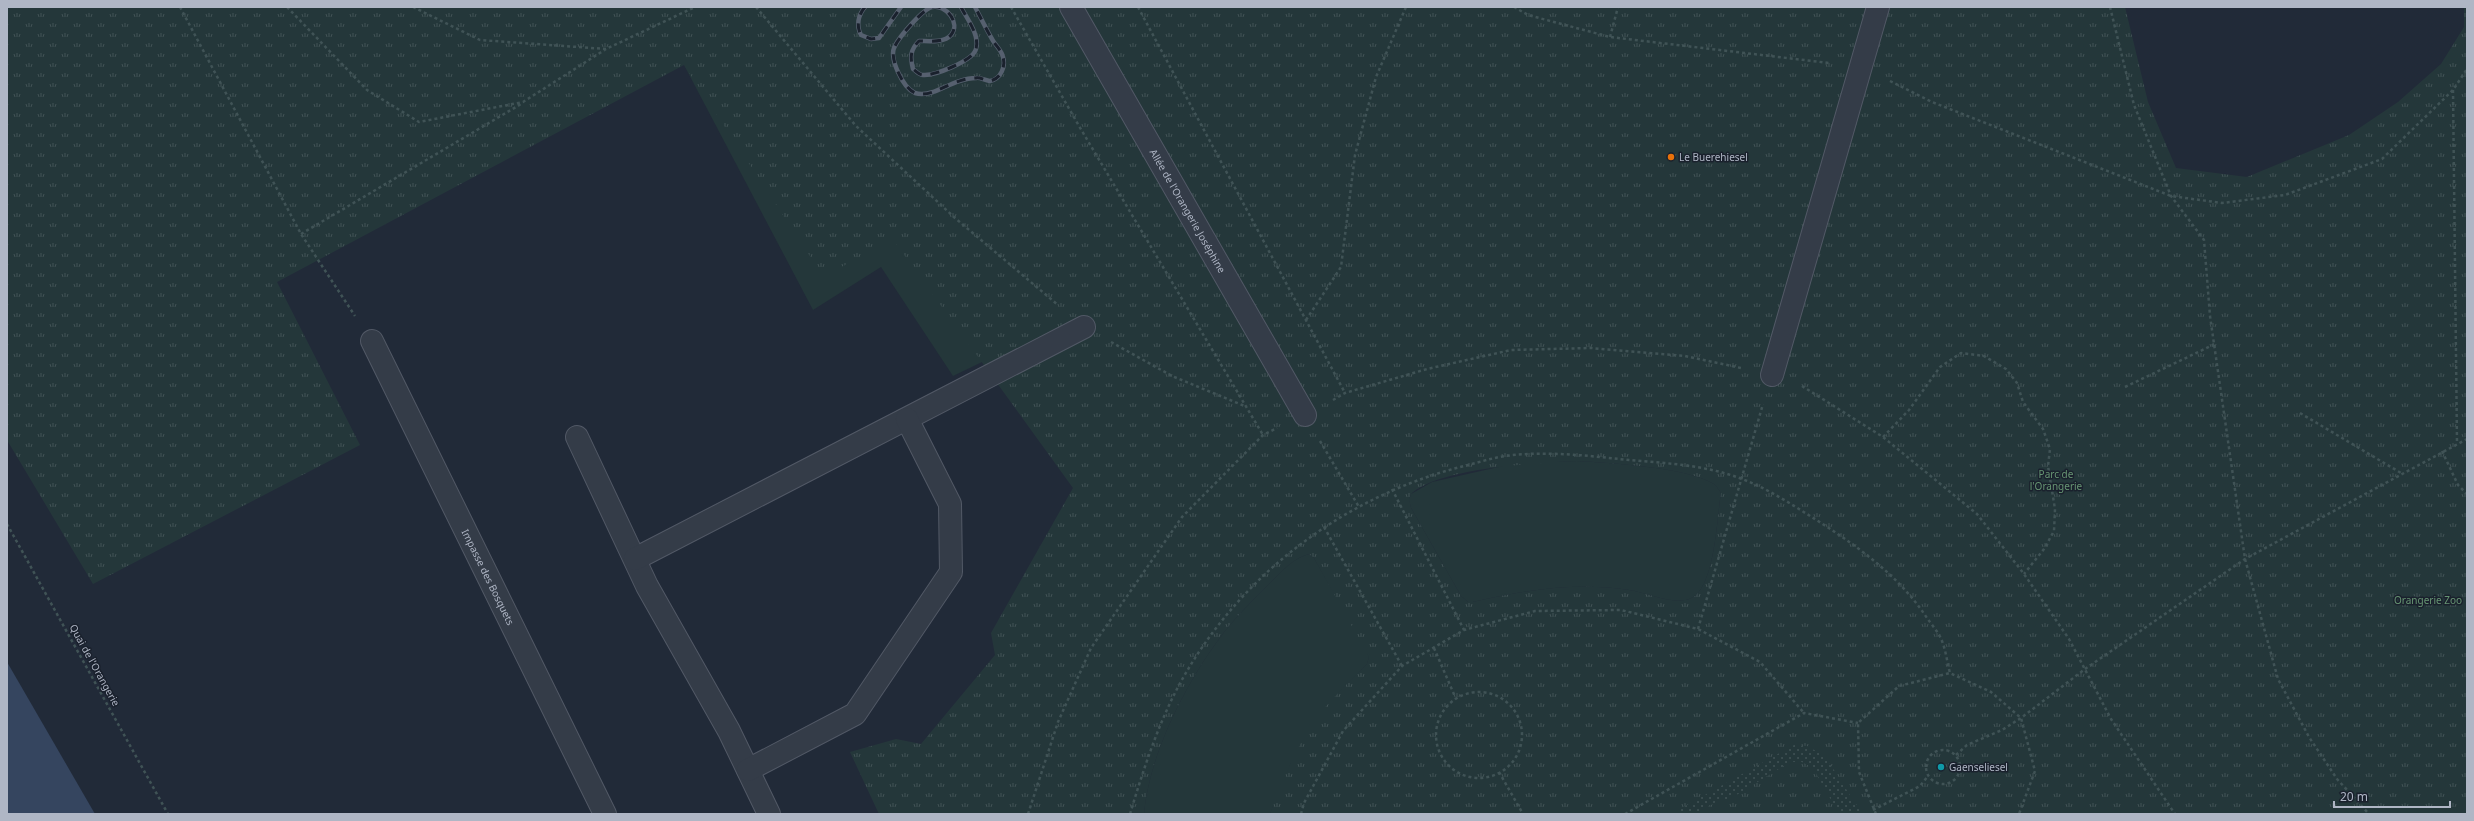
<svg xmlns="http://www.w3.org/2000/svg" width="2474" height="821" font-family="'Noto Sans',sans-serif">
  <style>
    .grass { fill: #24373a }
    .park { fill: url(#park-tufts); fill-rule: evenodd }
    .garden { fill: url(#garden-dots) }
    .water { fill: #35455f }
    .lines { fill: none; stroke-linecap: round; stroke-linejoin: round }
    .minor-casing { stroke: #525966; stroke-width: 24 }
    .path { stroke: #405356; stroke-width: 2.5; stroke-dasharray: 3 3; stroke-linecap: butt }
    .minor { stroke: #343c48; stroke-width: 22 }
    .rail-casing { stroke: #56606f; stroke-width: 4.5 }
    .rail { stroke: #1a212d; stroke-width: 3; stroke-dasharray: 9; stroke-linecap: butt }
    .food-dot { fill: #e8710a; stroke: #1a212d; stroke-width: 1.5 }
    .culture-dot { fill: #0f9aa8; stroke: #1a212d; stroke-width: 1.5 }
    .labels { text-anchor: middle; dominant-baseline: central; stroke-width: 3; stroke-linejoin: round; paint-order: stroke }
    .poi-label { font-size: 10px; fill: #afb6c5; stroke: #1a212d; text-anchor: start }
    .street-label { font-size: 10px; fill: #afb6c5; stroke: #1a212d }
    .park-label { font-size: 10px; fill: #679573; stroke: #1a212d }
  </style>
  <defs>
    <pattern id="park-tufts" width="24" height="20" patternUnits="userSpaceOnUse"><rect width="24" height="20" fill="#24373a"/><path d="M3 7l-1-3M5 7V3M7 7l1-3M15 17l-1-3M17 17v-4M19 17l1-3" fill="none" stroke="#415255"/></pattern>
    <pattern id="garden-dots" width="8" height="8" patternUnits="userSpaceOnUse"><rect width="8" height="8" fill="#24373a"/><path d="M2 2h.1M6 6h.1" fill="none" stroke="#415255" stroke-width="1.8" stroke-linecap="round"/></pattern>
  </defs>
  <rect width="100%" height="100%" fill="#212a38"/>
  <path class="grass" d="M 684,65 L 1036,336 L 953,376 L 881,267 L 813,310 Z
    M 1577,461 C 1610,463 1687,467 1714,484 C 1717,486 1719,490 1721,493 C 1717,518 1715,578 1696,595 C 1680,609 1649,593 1629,590 C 1576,582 1525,590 1473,602 L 1468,602 L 1461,596 L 1411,508 L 1409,500 L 1411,494 L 1432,482 L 1516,463 Z
    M 1309,554 L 1314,558 L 1365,647 L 1369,657 L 1367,664 L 1334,698 L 1291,763 L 1270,814 L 1144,814 C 1149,756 1184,686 1219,639 C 1232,621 1248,605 1264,589 C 1276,577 1292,558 1309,554 Z"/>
  <path class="park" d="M 7,7 L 2125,7 L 2148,102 L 2176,168 L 2247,177 L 2349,135 L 2398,102 L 2441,64 L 2464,27 L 2464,7 L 2467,7 L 2467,814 L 1270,814 C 1281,782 1296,748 1315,720 C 1330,700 1349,682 1367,664 L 1369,657 L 1314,558 L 1309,554 C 1292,558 1276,577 1264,589 C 1248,605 1232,621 1219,639 C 1184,686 1149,756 1144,814 L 879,814 L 850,752 L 896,739 L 921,744 L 995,655 L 991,633 L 1073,488 L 894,241 L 823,276 L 684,65 L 277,282 L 360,445 L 93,584 L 7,440 ZM 1577,461 C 1610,463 1687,467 1714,484 C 1717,486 1719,490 1721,493 C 1717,518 1715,578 1696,595 C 1680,609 1649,593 1629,590 C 1576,582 1525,590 1473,602 L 1468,602 L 1461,596 L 1411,508 C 1410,503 1408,497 1412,493 C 1442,467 1538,463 1577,461 Z"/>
  <path class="garden" d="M 1794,745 L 1807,746 L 1825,756 L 1862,814 L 1839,814 L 1813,768 L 1802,762 L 1790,762 L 1725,802 L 1721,799 L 1696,814 L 1671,814 Z"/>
  <path class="water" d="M 7,662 L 95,814 L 7,814 Z"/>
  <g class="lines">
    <g class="minor-casing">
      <g id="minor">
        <path id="s1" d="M 1071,7 L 1305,415"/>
        <path id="s2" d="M 372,341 L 605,814"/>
        <path d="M 1772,375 L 1878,7"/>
        <path d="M 577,437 L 647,586 L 729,731 L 769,814"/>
        <path d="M 635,559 L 1084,327"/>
        <path d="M 748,770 L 855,714 L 951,572 L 950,504 L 907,419"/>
      </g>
    </g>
    <path class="path" d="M 180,7 L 301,234 L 355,316
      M 287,7 L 367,90 L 419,122 L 523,102 L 606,49
      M 413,7 L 480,40 L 606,49 L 695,7
      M 756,7 L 856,126 L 955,218 L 1058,305
      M 1011,7 L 1079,126 L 1263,435
      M 1138,7 L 1345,393
      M 1514,7 L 1528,15 L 1610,37 L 1829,63
      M 2110,7 L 2134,105 L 2171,196 L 2204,240 L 2210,316 L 2245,559 L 2278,679 L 2309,737 L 2337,779 L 2369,814
      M 1610,37 L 1618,7
      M 1890,81 L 1932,102 L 2171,196 L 2222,203 L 2285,195 L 2382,159 L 2453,90 L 2467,69
      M 2453,90 L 2457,443
      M 301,234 L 521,104
      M 1306,320 L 1341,267 L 1355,155 L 1376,77 L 1406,7
      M 1111,342 L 1172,376 L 1247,407
      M 1802,386 L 1883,437 L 1977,514 L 2024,574 L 2069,639 L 2111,719 L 2175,814
      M 2125,387 L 2215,344
      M 1333,400 L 1345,393 L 1427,369 L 1511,350 L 1591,348 L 1685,356 L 1741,368
      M 2300,413 L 2401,473
      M 1883,437 L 1909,410 L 1940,367 L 1961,353 L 1984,356 L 2006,369 L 2017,383 L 2023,402 L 2043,429 L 2050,449 L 2048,466 L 2055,509 L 2054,531 L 2044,549 L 2024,574
      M 1320,441 L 1359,507
      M 2442,451 L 2458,485 L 2467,494
      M 1392,489 L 1464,630
      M 7,524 L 168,814
      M 1324,527 L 1402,666
      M 1698,629 L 1763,404
      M 1434,648 L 1456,699
      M1436 735a43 43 0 1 1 86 0a43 43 0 1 1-86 0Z
      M1926 767a17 17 0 1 1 34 0a17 17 0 1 1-34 0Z
      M 1956,755 L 1967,745 L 2002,730 L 2021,718 L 2085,669 L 2245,559 L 2467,439
      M 1499,772 L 1523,814
      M 1873,810 L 1920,786 L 1928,776
      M 1028,814 L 1058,722 L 1091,648 L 1182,517 L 1263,435 L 1277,428
      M 1130,814 C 1143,771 1157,727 1178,687 C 1238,575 1345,495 1468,465 C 1480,462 1492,458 1505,456 C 1541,451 1583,455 1619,459 C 1660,463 1704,464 1742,479 C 1769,489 1794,506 1818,521 C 1860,548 1900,577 1927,618 C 1932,625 1939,633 1942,641 C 1946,651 1947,662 1950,673
      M 1301,814 L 1304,803 L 1343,731 L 1402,666 L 1464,630 L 1535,611 L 1621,610 L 1698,629 L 1760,662 L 1804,713
      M 1625,814 L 1804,713 L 1858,723
      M 1876,814 L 1859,772 L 1858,723 L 1899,686 L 1950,673 L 1991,692 L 2021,718 L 2035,771 L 2019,814"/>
    <use href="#minor" class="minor"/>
    <g class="rail-casing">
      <path id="rail" d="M 865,7 C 858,15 856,26 861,35 L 871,39 L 879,38 L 901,7
        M 961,7 C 967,19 980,35 976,49 C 973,61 934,76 923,75 C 919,75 916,71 913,69 C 910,57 910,50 919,41 C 929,41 944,43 951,35 C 961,23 946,4 932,7 C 923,9 899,37 895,46 C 888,57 903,88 915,93 C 921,95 927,94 933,92 C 946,87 961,78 976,78 C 980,77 986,81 990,81 C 1001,79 1006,66 1003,57 C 1002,51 995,45 992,39 C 986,29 981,18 975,7"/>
    </g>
    <use href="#rail" class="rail"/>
  </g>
  <circle class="food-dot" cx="1671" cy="157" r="4"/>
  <circle class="culture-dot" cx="1941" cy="767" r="4"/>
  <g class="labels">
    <g class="poi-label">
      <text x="1679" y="157">Le Buerehiesel</text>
      <text x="1949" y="767">Gaenseliesel</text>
    </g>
    <g class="street-label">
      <text stroke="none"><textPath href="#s1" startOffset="235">Allée de l'Orangerie Joséphine</textPath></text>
      <text stroke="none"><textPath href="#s2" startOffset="263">Impasse des Bosquets</textPath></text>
      <text transform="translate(95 665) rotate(61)">Quai de l'Orangerie</text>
    </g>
    <g class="park-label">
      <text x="2056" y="474">Parc de<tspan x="2056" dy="12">l'Orangerie</tspan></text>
      <text x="2428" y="600">Orangerie Zoo</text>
    </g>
  </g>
  <rect width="2474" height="821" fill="none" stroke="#afb6c5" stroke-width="16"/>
  <path d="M2334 801v6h116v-6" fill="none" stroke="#afb6c5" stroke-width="2"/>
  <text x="2340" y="801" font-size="12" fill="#afb6c5" stroke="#1a212d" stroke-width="3" paint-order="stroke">20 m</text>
</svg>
